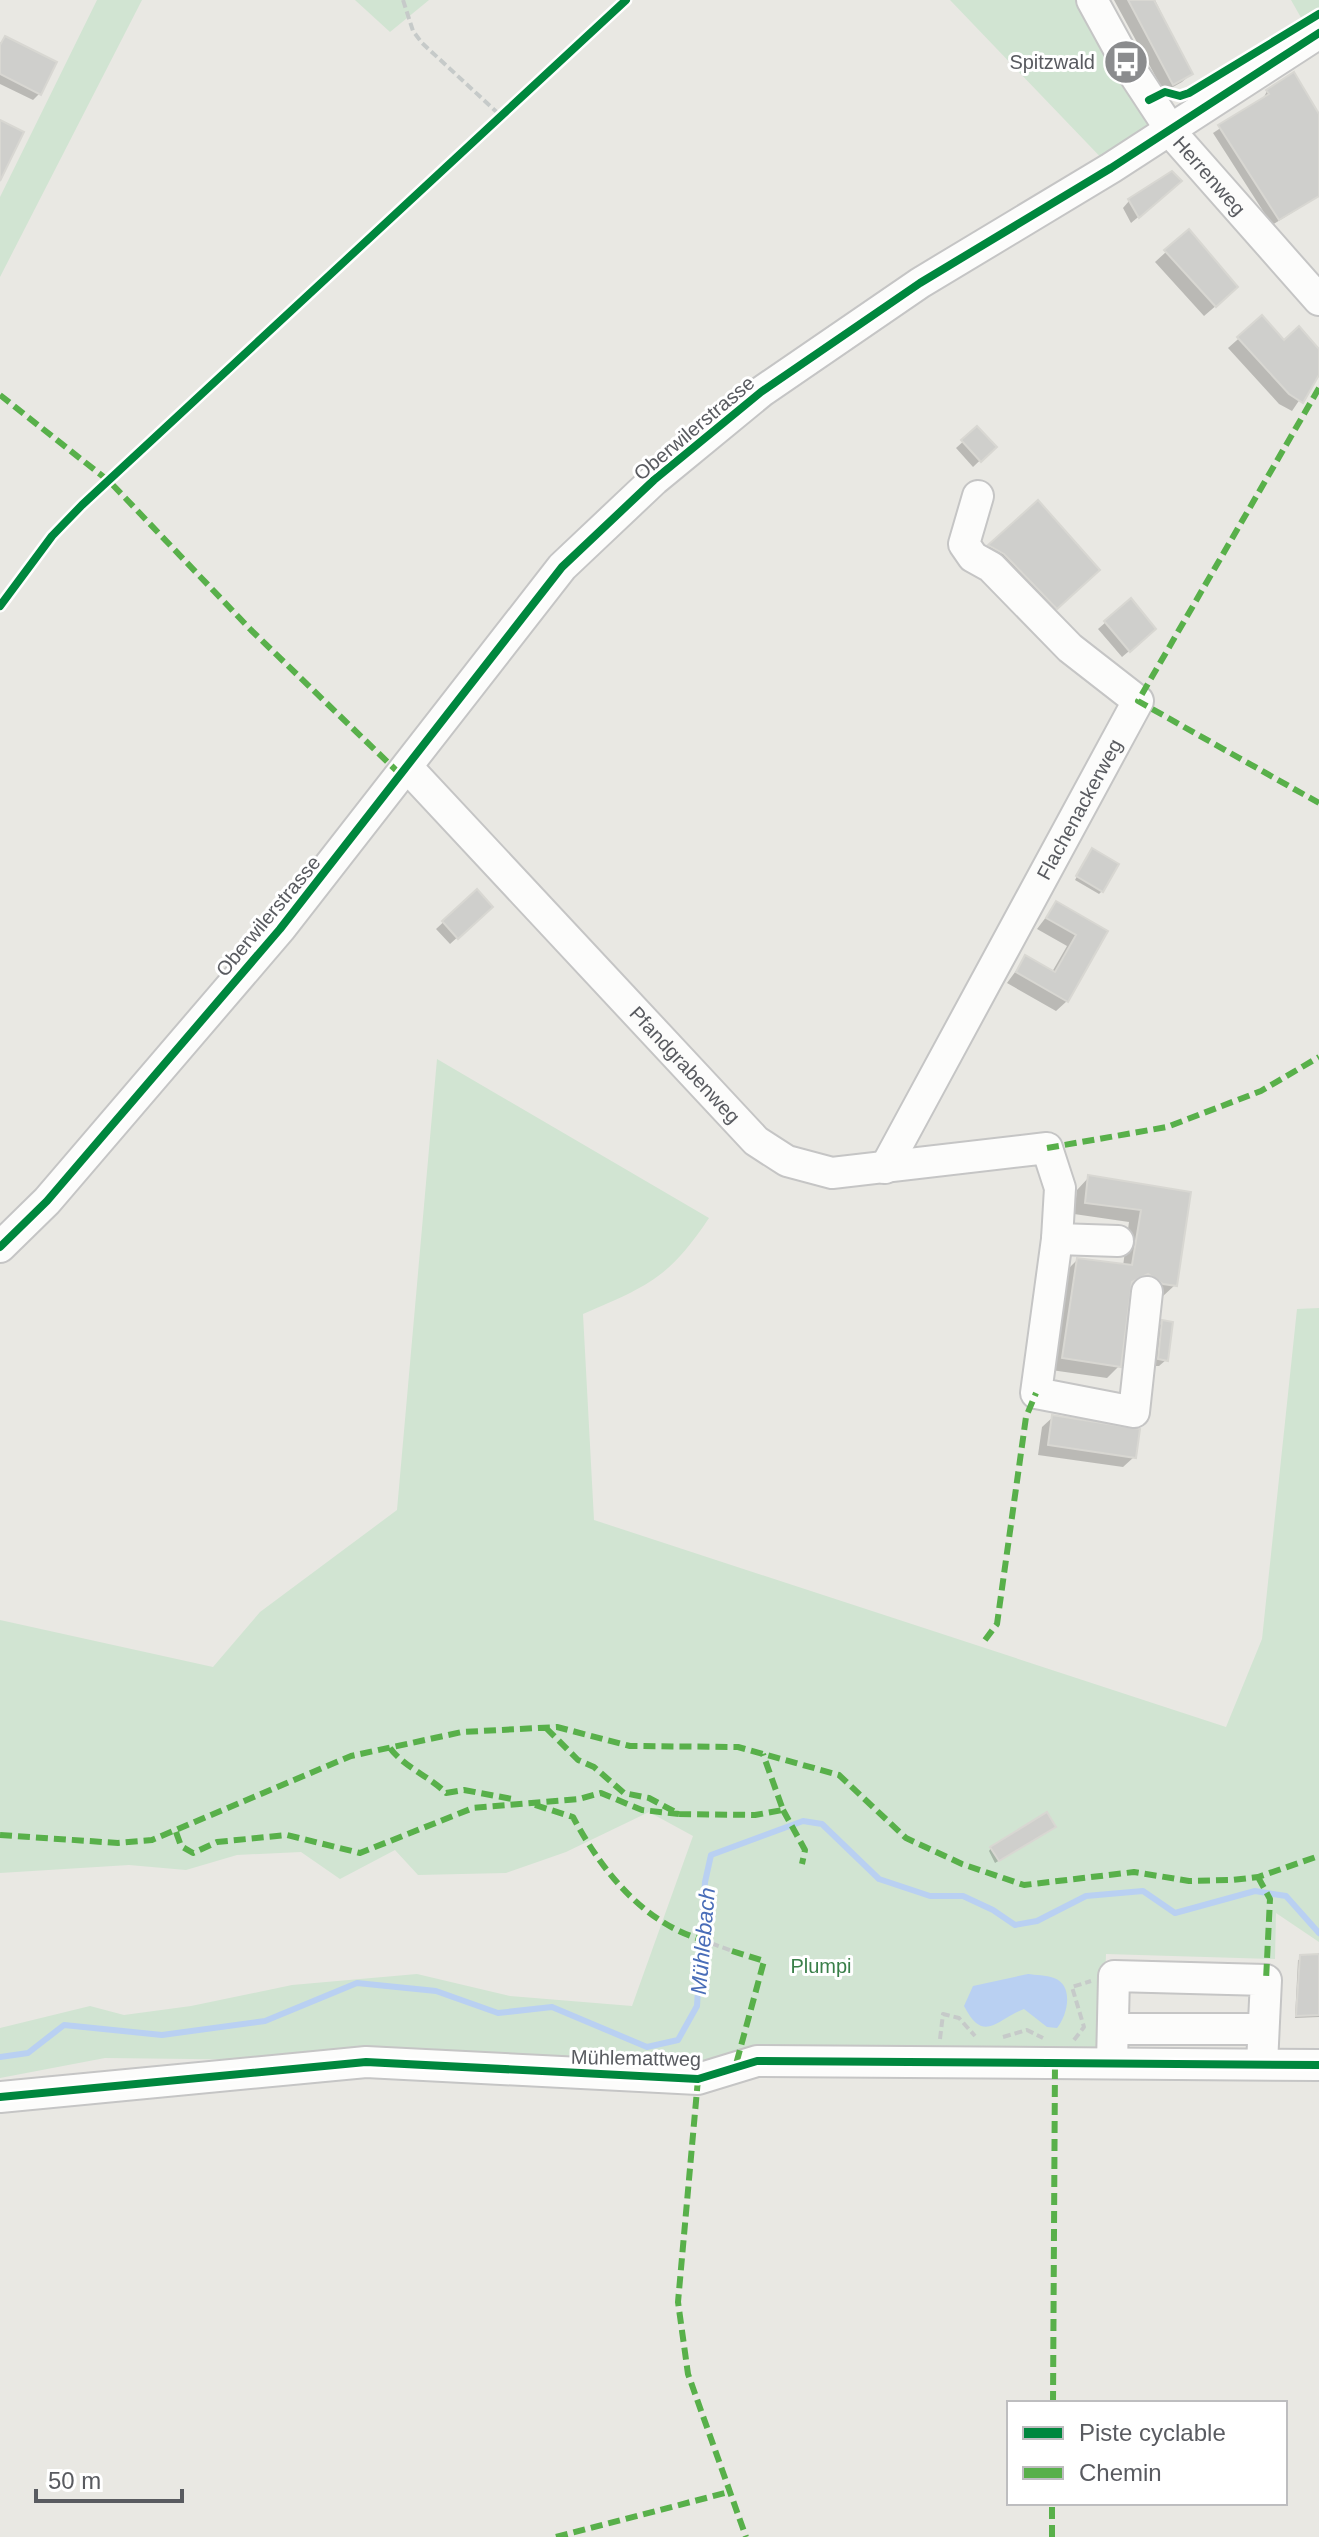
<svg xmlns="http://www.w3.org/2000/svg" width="1319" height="2537" font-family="Arial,sans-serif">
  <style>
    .green { fill: #d1e4d2 }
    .water { fill: #b9d0f2 }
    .shadow { fill: #0003 }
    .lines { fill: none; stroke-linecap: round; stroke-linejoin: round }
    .stream { stroke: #b9d0f2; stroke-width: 6 }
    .building { fill: #cfcfcc; stroke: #d8d7d2; stroke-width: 2 }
    .minor-casing { stroke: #c5c5c5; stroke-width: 34 }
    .path { stroke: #c6cac9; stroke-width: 4; stroke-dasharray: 8 4; stroke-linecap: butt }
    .minor { stroke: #fcfcfb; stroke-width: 30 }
    .quiet { stroke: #58b04a; stroke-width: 6; stroke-dasharray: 12 6; stroke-linecap: butt }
    .cycleway-casing { stroke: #fff; stroke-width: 13 }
    .cycleway { stroke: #00873e; stroke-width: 8 }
    .labels { text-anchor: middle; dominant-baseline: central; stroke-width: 6; stroke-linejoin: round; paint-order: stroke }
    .poi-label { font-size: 20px; fill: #595b60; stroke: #fff; text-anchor: end }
    .street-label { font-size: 20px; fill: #595b60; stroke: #fff }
    .park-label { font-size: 20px; fill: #3a7f49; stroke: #fff }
    .water-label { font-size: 22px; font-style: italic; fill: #496db8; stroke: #fff }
  </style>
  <rect width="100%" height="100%" fill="#e9e8e3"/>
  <path class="green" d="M 97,0 L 142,0 L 0,277 L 0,197 Z
    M 355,0 L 429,0 L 390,32 Z
    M 950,0 L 1090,0 L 1161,118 L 1110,167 Z
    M 1291,0 L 1319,0 L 1319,33 L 1312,37 Z
    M 437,1059 L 709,1218 C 669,1278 648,1286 583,1314 L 594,1520 L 1226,1727 L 1262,1639 L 1297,1309 L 1319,1308 L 1319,1942 L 1276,1913 L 1275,1959 L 1106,1954 L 1102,2056 L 704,2065 L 105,2058 L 0,2078 L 0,2028 L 90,2006 L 124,2015 L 191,2006 L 292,1985 L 417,1974 L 510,1996 L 632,2006 L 693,1836 L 649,1812 L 566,1852 L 506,1873 L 418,1875 L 395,1850 L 340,1879 L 301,1852 L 237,1855 L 186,1870 L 129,1865 L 0,1873 L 0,1620 L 213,1667 L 260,1612 L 397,1510 Z"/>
  <path class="water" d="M 1028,1974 C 1035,1975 1046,1975 1054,1978 C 1074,1985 1068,2015 1057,2028 L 1047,2027 L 1024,2009 C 997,2019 984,2045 964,2006 L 973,1986 Z"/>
  <path class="shadow" d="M 1114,0 L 1155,0 L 1191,74 L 1182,82 L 1164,92 Z
    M 5,38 L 39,94 L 33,100 L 0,84 L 0,43 Z
    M 1267,91 L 1319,119 L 1319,190 L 1298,209 L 1272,225 L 1213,133 L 1262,101 Z
    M 1173,188 L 1131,223 L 1123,208 L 1129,201 Z
    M 1166,252 L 1225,298 L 1204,316 L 1155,262 Z
    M 1262,318 L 1283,343 L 1319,360 L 1319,371 L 1292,411 L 1279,404 L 1228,348 Z
    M 977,429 L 994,447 L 973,467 L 956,448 Z
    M 1037,503 L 1083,584 L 1042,622 L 975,560 Z
    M 1130,601 L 1147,636 L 1122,657 L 1098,629 Z
    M 1090,853 L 1102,891 L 1099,894 L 1075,880 Z
    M 477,891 L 484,913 L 450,944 L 436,929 Z
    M 1056,904 L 1106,932 L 1067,1001 L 1056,1011 L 1007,983 L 1026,957 L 1052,972 L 1067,946 L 1037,929 Z
    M 1089,1177 L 1189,1193 L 1175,1285 L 1162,1297 L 1150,1295 L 1135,1285 L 1129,1288 L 1119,1366 L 1107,1378 L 1051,1370 L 1065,1272 L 1077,1260 L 1123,1266 L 1129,1222 L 1074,1214 L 1077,1190 Z
    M 1163,1322 L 1166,1360 L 1159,1366 L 1152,1366 L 1156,1329 Z
    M 1053,1417 L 1134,1457 L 1123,1467 L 1038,1455 L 1042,1427 Z
    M 1051,1829 L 995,1863 L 989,1851 L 991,1848 Z
    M 1319,1956 L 1319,2017 L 1295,2018 L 1298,1960 Z"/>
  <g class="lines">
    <path class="stream" d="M 0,2057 L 28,2053 L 64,2025 L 162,2035 L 265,2021 L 357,1983 L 436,1991 L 498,2013 L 552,2007 L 647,2047 L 678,2040 L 697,2006 L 705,1882 L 711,1855 L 803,1821 L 822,1824 L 879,1879 L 930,1896 L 963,1896 L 993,1910 L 1015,1925 L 1037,1921 L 1086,1896 L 1143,1891 L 1175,1913 L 1255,1891 L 1286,1896 L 1319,1933"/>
  </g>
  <path class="building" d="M 1128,0 L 1154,0 L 1193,74 L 1173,85 Z
    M 5,36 L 57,62 L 41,95 L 0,74 L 0,45 Z
    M 1294,72 L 1319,114 L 1319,196 L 1279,220 L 1218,125 L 1269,94 L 1266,90 Z
    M 0,120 L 24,132 L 0,181 Z
    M 1172,171 L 1182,181 L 1139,218 L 1128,199 Z
    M 1189,229 L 1238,287 L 1216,307 L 1164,250 Z
    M 1262,315 L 1284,340 L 1299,326 L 1319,349 L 1319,375 L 1303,403 L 1289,394 L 1237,337 Z
    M 977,426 L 997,447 L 981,462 L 961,440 Z
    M 1038,500 L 1100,570 L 1057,609 L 1004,554 L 988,545 Z
    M 1131,598 L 1156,629 L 1130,652 L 1104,621 Z
    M 1092,848 L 1119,864 L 1103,892 L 1076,876 Z
    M 477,889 L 493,907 L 458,939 L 442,921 Z
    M 1056,901 L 1108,931 L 1068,1002 L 1016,972 L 1025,955 L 1055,972 L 1076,935 L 1046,918 Z
    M 1088,1175 L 1191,1192 L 1177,1286 L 1163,1284 L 1148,1274 L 1132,1282 L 1121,1367 L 1062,1358 L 1077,1258 L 1132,1265 L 1141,1210 L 1085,1203 Z
    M 1162,1320 L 1173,1322 L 1168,1361 L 1158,1359 Z
    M 1052,1415 L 1140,1429 L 1136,1458 L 1048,1445 Z
    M 1047,1812 L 1056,1827 L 999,1861 L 990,1847 Z
    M 1319,1954 L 1319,2015 L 1296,2016 L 1300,1955 Z"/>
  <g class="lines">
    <g class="minor-casing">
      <g id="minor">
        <path id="s1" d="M 1092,0 L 1126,62 L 1176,138 L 1319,300"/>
        <path id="s2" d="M 408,768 L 756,1141 L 787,1161 L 832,1173 L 1047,1148 L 1060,1188 L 1057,1239 L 1036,1393 L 1134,1412 L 1147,1292"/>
        <path id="s3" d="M 885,1168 L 1138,701 L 1070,648 L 991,567 L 973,557 L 964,544 L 978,496"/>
        <path d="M 1057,1239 L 1118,1241"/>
        <path d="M 0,1247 L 47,1201 L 280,929 L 562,567 L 654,480 L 761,392 L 920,283 L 1111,168 L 1319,33"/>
        <path d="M 1113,2029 L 1263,2029"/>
        <path d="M 1112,2063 L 1114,1976 L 1266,1980 L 1262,2064"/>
        <path d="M 0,2097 L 366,2062 L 698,2079 L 757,2061 L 1319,2065"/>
      </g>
    </g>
    <path class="path" d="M 403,0 L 413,31 L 422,43 L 501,116
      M 700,1939 L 732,1951
      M 1003,2037 L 1027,2030 L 1043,2038
      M 940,2039 L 943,2014 L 959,2018 L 975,2036
      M 1074,2040 L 1084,2027 L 1072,1987 L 1091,1981"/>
    <use href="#minor" class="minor"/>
    <path class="quiet" d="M 1319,388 L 1138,701 L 1319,803
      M 0,395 L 110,482 L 251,630 L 402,776
      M 1047,1148 L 1167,1127 L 1261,1091 L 1319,1057
      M 985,1640 L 997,1624 L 1026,1417 L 1036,1393
      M 546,1728 L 578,1760 L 594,1767 L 624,1793 L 649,1798 L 679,1814 L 755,1815 L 783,1810 L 763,1754
      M 390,1748 C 404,1767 429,1776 446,1793 L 464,1790 L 512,1799
      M 535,1805 L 573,1817 C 600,1868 642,1922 700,1939
      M 783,1810 L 805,1850 L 802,1864
      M 176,1832 L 181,1846 L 193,1853 L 217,1842 L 287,1835 L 360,1853 L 473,1808 L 579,1799 L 601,1793 L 642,1810 L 679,1814
      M 0,1835 L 118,1843 L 152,1840 L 351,1756 L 462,1732 L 557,1727 L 630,1746 L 738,1747 L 839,1775 L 906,1838 L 962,1864 L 1024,1885 L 1134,1872 L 1189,1881 L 1232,1880 L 1258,1877 L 1319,1856
      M 1258,1877 L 1270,1899 L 1266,1980
      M 732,1951 L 764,1961 L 735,2068
      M 698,2079 L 678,2302 L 688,2374 L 746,2537
      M 1053,2403 L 1055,2062
      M 556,2537 L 729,2492
      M 1052,2537 L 1052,2503"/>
    <g class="cycleway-casing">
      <path id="cycleway" d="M 1149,100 L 1165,92 L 1180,96 L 1189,93 L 1319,14
        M 0,606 L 52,536 L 82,505 L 626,0
        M 0,1247 L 47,1201 L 280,929 L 562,567 L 654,480 L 761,392 L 920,283 L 1111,168 L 1319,33
        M 0,2097 L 366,2062 L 698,2079 L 757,2061 L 1319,2065"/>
    </g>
    <use href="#cycleway" class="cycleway"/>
  </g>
  <defs>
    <g id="bus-disc" transform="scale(2.3)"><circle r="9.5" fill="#8b8c8e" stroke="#fff"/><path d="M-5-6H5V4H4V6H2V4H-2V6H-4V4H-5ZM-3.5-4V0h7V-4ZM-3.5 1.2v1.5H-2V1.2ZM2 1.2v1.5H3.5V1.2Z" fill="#fff"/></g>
  </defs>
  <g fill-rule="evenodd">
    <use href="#bus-disc" x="1126" y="62"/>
  </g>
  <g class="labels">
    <g class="poi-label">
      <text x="1095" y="62">Spitzwald</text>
    </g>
    <g class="street-label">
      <text stroke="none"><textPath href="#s1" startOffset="212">Herrenweg</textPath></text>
      <text transform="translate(694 428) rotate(-40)">Oberwilerstrasse</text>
      <text stroke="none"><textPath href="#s3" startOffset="408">Flachenackerweg</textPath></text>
      <text transform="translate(268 916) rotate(-50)">Oberwilerstrasse</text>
      <text stroke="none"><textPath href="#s2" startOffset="406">Pfandgrabenweg</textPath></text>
      <text transform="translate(636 2058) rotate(1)">Mühlemattweg</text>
    </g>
    <g class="park-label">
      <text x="821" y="1966">Plumpi</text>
    </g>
    <g class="water-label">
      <text transform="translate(703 1941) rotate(-85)">Mühlebach</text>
    </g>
  </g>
  <rect x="1007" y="2401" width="280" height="104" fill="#ffffff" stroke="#bdbdbf" stroke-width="2"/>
  <rect x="1023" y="2427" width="40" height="12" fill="#00873e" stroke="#bdbdbf" stroke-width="2"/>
  <text x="1079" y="2441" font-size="24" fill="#595b60">Piste cyclable</text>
  <rect x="1023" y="2467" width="40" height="12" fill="#58b04a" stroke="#bdbdbf" stroke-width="2"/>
  <text x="1079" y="2481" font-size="24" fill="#595b60">Chemin</text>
  <path d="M36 2489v12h146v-12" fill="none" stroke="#595b60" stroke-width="4"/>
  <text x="48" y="2489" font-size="24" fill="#595b60" stroke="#ffffff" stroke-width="6" paint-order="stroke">50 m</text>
</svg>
